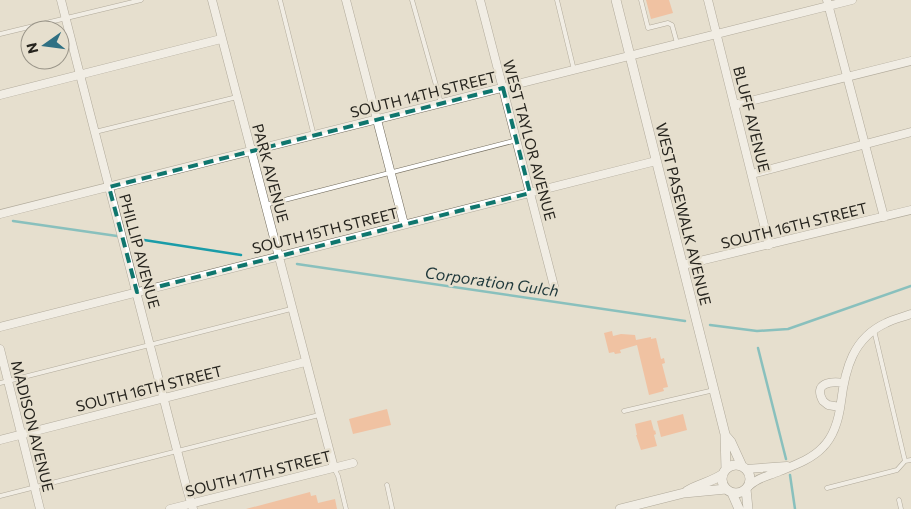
<svg xmlns="http://www.w3.org/2000/svg" width="911" height="509" font-family="Commissioner,sans-serif">
  <style>
    .lines { fill: none; stroke-linecap: round; stroke-linejoin: round }
    .stream { stroke: #1a9ca8; stroke-width: 2.5 }
    .building { fill: #fd9f6e }
    .service-casing { stroke: #716b5d; stroke-width: 5 }
    .minor-casing { stroke: #716b5d; stroke-width: 9 }
    .tertiary-casing { stroke: #716b5d; stroke-width: 10 }
    .service { stroke: #fff; stroke-width: 4 }
    .minor { stroke: #fff; stroke-width: 8 }
    .tertiary { stroke: #fff; stroke-width: 9 }
    .marked { fill: none; stroke: #0f766e; stroke-width: 4; stroke-dasharray: 10 6; stroke-linejoin: round }
    .labels { text-anchor: middle; dominant-baseline: central; stroke-width: 4.5; stroke-linejoin: round; paint-order: stroke }
    .street-label { font-size: 15px; fill: #26241e; stroke: #e6dfce }
    .water-label { font-size: 16px; font-style: italic; fill: #1e373a; stroke: #e6dfce }
  </style>
  <rect width="100%" height="100%" fill="#e6dfce"/>
  <g class="lines">
    <path class="stream" d="M 13,221 L 117,236
      M 131,238 L 241,255
      M 297,264 L 685,321
      M 710,325 L 757,331 L 788,329 L 911,286
      M 758,348 L 786,459
      M 790,475 L 795,509"/>
  </g>
  <path class="building" d="M 646,0 L 669,0 L 673,13 L 651,19 Z
    M 612,331 L 613,336 L 621,334 L 635,335 L 636,340 L 651,337 L 651,339 L 656,338 L 661,359 L 664,358 L 665,363 L 662,364 L 668,387 L 663,388 L 664,391 L 649,395 L 637,345 L 620,350 L 621,353 L 615,354 L 614,352 L 609,353 L 604,333 Z
    M 387,409 L 391,425 L 353,434 L 349,419 Z
    M 683,414 L 687,430 L 661,437 L 657,421 Z
    M 651,420 L 654,431 L 655,430 L 656,434 L 654,435 L 657,446 L 641,450 L 636,435 L 637,435 L 635,424 Z
    M 310,492 L 311,496 L 316,495 L 318,503 L 335,499 L 337,509 L 246,509 Z"/>
  <g class="lines">
    <g class="service-casing">
      <path id="service" d="M 280,0 L 314,136
        M 412,0 L 441,103
        M 557,0 L 574,70
        M 641,0 L 648,28 L 668,23 L 672,25 L 677,43
        M 0,34 L 141,0
        M 95,132 L 237,97
        M 265,205 L 517,140
        M 874,330 L 905,461
        M 0,383 L 291,309
        M 624,411 L 714,390
        M 334,468 L 338,476 L 346,509
        M 387,485 L 392,508
        M 827,488 L 897,470 L 905,461 L 911,460
        M 0,496 L 319,415
        M 899,500 L 901,509"/>
    </g>
    <g class="minor-casing">
      <path id="minor" d="M 61,0 C 102,163 146,325 187,489 L 193,509
        M 212,0 L 334,468
        M 346,0 L 404,224
        M 480,0 L 554,286
        M 708,0 L 769,245
        M 827,0 L 884,217
        M 0,95 L 221,39
        M 734,105 L 911,61
        M 752,174 L 911,132
        M 0,214 L 852,0
        M 683,265 L 911,210
        M 0,327 L 656,161
        M 0,349 L 40,509
        M 840,407 L 828,405 L 823,401 C 813,383 830,381 844,383
        M 0,440 L 305,362
        M 746,469 L 787,466
        M 749,486 C 758,477 769,476 780,471 C 795,465 812,459 823,447 C 835,435 839,418 841,402 C 845,369 853,338 886,323 C 894,319 903,317 911,314
        M 170,509 L 353,463"/>
    </g>
    <g class="tertiary-casing">
      <path id="tertiary" d="M 616,0 L 725,434 L 726,469
        M 725,435 L 731,442 L 742,466
        M722 479a14 14 0 1 1 28 0a14 14 0 1 1-28 0Z
        M 746,489 L 748,509
        M 687,491 C 698,484 712,482 723,474
        M 732,493 L 739,509
        M 620,509 L 684,493 L 726,489"/>
    </g>
    <use href="#service" class="service"/>
    <use href="#minor" class="minor"/>
    <use href="#tertiary" class="tertiary"/>
  </g>
  <path d="M0 0H911V509H0ZM 503,88 L 530,193 L 137,292 L 109,187 Z" fill="#e6dfce" fill-opacity=".55" fill-rule="evenodd"/>
  <path class="marked" d="M 503,88 L 530,193 L 137,292 L 109,187 Z"/>
  <g class="labels">
    <g class="street-label">
      <text transform="translate(423 94) rotate(-14)">SOUTH 14TH STREET</text>
      <text transform="translate(752 119) rotate(76)">BLUFF AVENUE</text>
      <text transform="translate(530 140) rotate(75)">WEST TAYLOR AVENUE</text>
      <text transform="translate(271 173) rotate(75)">PARK AVENUE</text>
      <text transform="translate(684 214) rotate(76)">WEST PASEWALK AVENUE</text>
      <text transform="translate(794 225) rotate(-14)">SOUTH 16TH STREET</text>
      <text transform="translate(325 230) rotate(-14)">SOUTH 15TH STREET</text>
      <text transform="translate(140 251) rotate(75)">PHILLIP AVENUE</text>
      <text transform="translate(149 388) rotate(-14)">SOUTH 16TH STREET</text>
      <text transform="translate(33 426) rotate(76)">MADISON AVENUE</text>
      <text transform="translate(258 473) rotate(-14)">SOUTH 17TH STREET</text>
    </g>
    <g class="water-label">
      <text transform="translate(492 281) rotate(8)">Corporation Gulch</text>
    </g>
  </g>
  <g transform="translate(45 45) rotate(256)"><circle r="24" fill="#e6dfce" stroke="#999488"/>
  <path d="M0-4L9 19L0 12L-9 19Z" fill="#2f7083"/>
  <text y="-8" font-size="14" font-weight="bold" text-anchor="middle" fill="#26241e">N</text>
  </g>
</svg>
